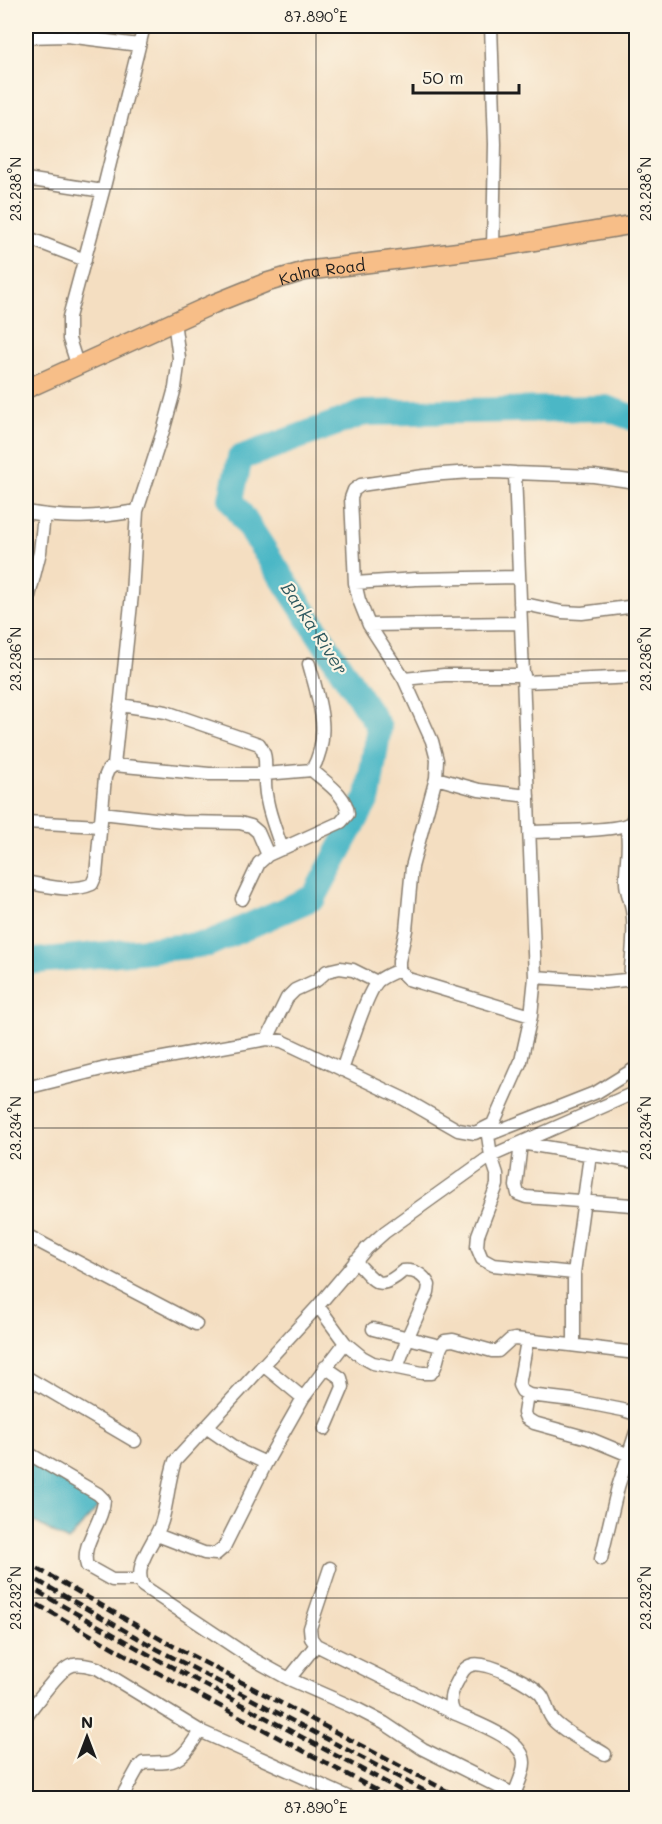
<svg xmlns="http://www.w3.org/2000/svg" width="662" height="1824" font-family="Mali,sans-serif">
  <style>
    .water { fill: #4bb7c6; stroke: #346a71; stroke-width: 1.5 }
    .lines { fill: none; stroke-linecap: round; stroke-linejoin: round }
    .river { stroke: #4bb7c6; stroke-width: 26 }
    .minor-casing { stroke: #887d6e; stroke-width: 15 }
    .primary-casing { stroke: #887d6e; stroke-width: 21 }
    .minor { stroke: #fff; stroke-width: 12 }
    .primary { stroke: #f7be88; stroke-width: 18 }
    .rail { stroke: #1c1c1c; stroke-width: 4.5; stroke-dasharray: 9 4.5; stroke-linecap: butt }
    .ticks { fill: none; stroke: #1c1c1c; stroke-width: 1.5; stroke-opacity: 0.45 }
    .labels { text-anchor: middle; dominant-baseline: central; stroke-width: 4.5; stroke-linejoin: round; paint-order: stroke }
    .street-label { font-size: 16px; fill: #1c1c1c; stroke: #fcf5e5 }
    .water-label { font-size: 18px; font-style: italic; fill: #2f5a60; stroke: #fcf5e5 }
    .neatline { fill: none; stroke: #1c1c1c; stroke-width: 2 }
    .ticks-label { font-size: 15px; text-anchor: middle; fill: #1c1c1c }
  </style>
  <rect width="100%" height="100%" fill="#fcf5e5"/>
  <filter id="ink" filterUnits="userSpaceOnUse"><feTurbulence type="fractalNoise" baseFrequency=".0167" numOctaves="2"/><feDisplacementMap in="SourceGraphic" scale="12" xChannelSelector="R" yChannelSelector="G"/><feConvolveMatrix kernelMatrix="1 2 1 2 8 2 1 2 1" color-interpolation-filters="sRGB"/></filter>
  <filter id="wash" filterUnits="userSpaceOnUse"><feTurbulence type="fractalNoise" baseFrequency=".008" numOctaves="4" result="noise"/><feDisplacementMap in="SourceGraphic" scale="24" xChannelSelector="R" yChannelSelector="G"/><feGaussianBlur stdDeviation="1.35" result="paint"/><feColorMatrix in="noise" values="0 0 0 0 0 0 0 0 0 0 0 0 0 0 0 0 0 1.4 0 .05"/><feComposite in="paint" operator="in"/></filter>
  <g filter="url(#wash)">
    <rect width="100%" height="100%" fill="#f4dec1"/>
    <path class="water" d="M 26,1461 L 102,1502 L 68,1541 L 26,1517 Z"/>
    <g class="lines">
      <path class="river" d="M 26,962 L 208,944 L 314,897 L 368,797 L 379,727 L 231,499 L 240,458 L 364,413 L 606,408 L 636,419"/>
    </g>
  </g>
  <g filter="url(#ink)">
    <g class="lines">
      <g class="minor-casing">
        <path id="minor" d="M 491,26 L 495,144 L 493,248
          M 26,37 L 67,36 L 139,45
          M 26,179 L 103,191
          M 26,239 L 31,239 L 85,260
          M 77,364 L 69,339 L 69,317 L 103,191 L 144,26
          M 515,473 C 460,469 414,477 361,485 L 354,490 L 351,498 L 355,583 L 359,600 L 369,625 L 404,679 L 432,741 L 437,760 L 436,778 L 412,867 L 406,930 L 399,961 L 399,970 L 408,979 L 531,1016
          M 26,512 C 66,519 96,518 137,511
          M 355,583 L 416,579 L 519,577
          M 520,603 L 562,612 L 582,613 L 636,606
          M 26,608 L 40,552 L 44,515
          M 369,625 L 521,623
          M 404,679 L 444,675 L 524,675
          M 524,682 L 636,677
          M 120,705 L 166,712 L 259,744 C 267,755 265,763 265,776 C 264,802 274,825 282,849
          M 114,765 L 132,594 L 137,511 L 164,428 L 175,388 L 179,358 L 174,321
          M 436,778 L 479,790 L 528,796
          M 102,813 L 181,822 L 240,823 L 251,826 L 258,832 L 268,855
          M 26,822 L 100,826
          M 626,826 C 631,846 625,862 626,882 C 626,892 631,900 632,910 C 636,933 631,958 630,981
          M 529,832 C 546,831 622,832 631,822 C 637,815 636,787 636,776
          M 26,882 C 46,886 72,893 92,884 L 96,875 L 105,777 L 108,770 L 114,765 L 209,774 L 265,774 L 312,770 C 332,735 319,700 309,664
          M 242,899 L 259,863 L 268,855 L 341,822 L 348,814 C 347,795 325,782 312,770
          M 535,977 L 605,982 L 636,979
          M 267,1039 L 287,998 L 295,990 L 317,980 L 327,971 L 340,968 L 353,970 L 377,982
          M 342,1070 C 349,1051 366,993 378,981 C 384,976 392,973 399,970
          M 26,1088 L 102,1069 L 267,1039 L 282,1041 L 320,1059 L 404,1099 L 458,1130 L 475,1133 L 493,1124 L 521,1061 L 531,1016 L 535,977 L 515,473 L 594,476 L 636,482
          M 487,1129 L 491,1156 L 497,1174 L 497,1185 L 478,1235 L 477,1247 L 482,1259 L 493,1265 L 574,1273
          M 488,1135 L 597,1092 L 636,1068
          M 636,1162 L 521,1143 L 516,1186 L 518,1194 L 526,1197 L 632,1205 L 636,1203
          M 26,1235 L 196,1324
          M 355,1261 C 375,1281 378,1293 403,1271 C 415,1270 423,1274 429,1285 L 428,1292 L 410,1332 L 397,1368
          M 318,1306 L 345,1343 L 362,1357 L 373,1363 L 422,1373 L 431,1373 C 440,1364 436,1350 445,1341 L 453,1340 L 492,1351 L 498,1351 L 510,1340 L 515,1339 L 570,1345 L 574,1341 L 574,1273 L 590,1155
          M 373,1329 L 440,1346
          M 527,1341 L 519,1385 L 522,1391 L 529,1395 L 572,1400 L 623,1410 L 636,1414
          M 570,1345 L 636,1353
          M 263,1365 L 303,1398
          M 26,1377 L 135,1441
          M 527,1394 L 524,1413 L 526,1418 L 534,1423 L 588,1438 L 629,1455
          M 206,1427 L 242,1452 L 266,1463
          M 325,1429 L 343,1387 L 341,1378 L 325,1367
          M 26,1452 L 98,1494 L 104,1500 C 103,1523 80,1544 87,1566 L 112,1580 L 140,1580
          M 157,1535 L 204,1553 L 216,1554 L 224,1547 L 266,1463 L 303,1398 L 345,1343
          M 601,1559 L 618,1487 L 636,1432
          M 330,1568 L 310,1628 L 311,1638 L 316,1645 L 454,1713
          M 289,1679 L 316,1645
          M 26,1716 C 35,1704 61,1667 73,1665 C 82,1663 89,1666 97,1668 L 200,1731 L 350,1798
          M 123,1795 L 138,1768 L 143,1763 C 151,1762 158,1763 167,1762 C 183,1761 192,1743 200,1731
          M 514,1795 C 517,1786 524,1773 524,1763 C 525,1739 473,1722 454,1713 C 448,1701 451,1693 457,1682 C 461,1675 463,1667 472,1665 C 485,1660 534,1684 542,1696 C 547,1704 547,1714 554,1721 C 568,1735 589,1744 605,1754
          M 521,1798 L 423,1749 L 384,1723 L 357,1709 L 289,1679 L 251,1658 L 143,1586 C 132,1564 156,1542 162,1521 C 168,1501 168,1481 175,1461 L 318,1306 L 367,1248 L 385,1232 L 491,1156 L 636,1092"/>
      </g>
      <g class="primary-casing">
        <g id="primary">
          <path id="s1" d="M 26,389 L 213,304 L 265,283 L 305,271 L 506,246 L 636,224"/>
        </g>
      </g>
      <use href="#minor" class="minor"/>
      <use href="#primary" class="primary"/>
      <path class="rail" d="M 26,1562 L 162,1640 L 460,1798
        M 26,1574 L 157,1649 L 438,1798
        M 26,1585 L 155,1658 L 415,1798
        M 26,1598 L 147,1667 L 391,1798"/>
    </g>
  </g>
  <path class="ticks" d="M 316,26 L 316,1798M 26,189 L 636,189M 26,659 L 636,659M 26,1128 L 636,1128M 26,1598 L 636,1598"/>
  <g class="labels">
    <g class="street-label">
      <text stroke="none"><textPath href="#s1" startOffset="320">Kalna Road</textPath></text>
    </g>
    <g class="water-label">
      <text transform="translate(315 628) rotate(57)">Banka River</text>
    </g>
  </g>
  <rect width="662" height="1824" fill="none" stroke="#fcf5e5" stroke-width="66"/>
  <g transform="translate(87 1737)" stroke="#fcf5e5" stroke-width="4.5" paint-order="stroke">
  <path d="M0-4.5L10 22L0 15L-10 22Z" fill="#1c1c1c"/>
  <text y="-9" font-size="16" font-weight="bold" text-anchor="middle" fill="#1c1c1c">N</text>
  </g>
  <path d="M413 84v9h106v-9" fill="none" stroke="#1c1c1c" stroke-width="3"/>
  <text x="422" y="84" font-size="18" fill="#1c1c1c" stroke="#fcf5e5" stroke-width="4.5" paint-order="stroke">50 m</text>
  <rect x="33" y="33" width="596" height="1758" class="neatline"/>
  <g class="ticks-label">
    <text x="316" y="22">87.890°E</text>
    <text transform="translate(16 189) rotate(-90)" y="5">23.238°N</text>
    <text transform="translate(646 189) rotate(-90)" y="5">23.238°N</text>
    <text transform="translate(16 659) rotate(-90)" y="5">23.236°N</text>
    <text transform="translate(646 659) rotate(-90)" y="5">23.236°N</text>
    <text transform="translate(16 1128) rotate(-90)" y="5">23.234°N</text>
    <text transform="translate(646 1128) rotate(-90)" y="5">23.234°N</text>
    <text transform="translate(16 1598) rotate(-90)" y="5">23.232°N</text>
    <text transform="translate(646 1598) rotate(-90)" y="5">23.232°N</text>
    <text x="316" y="1813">87.890°E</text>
  </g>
</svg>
